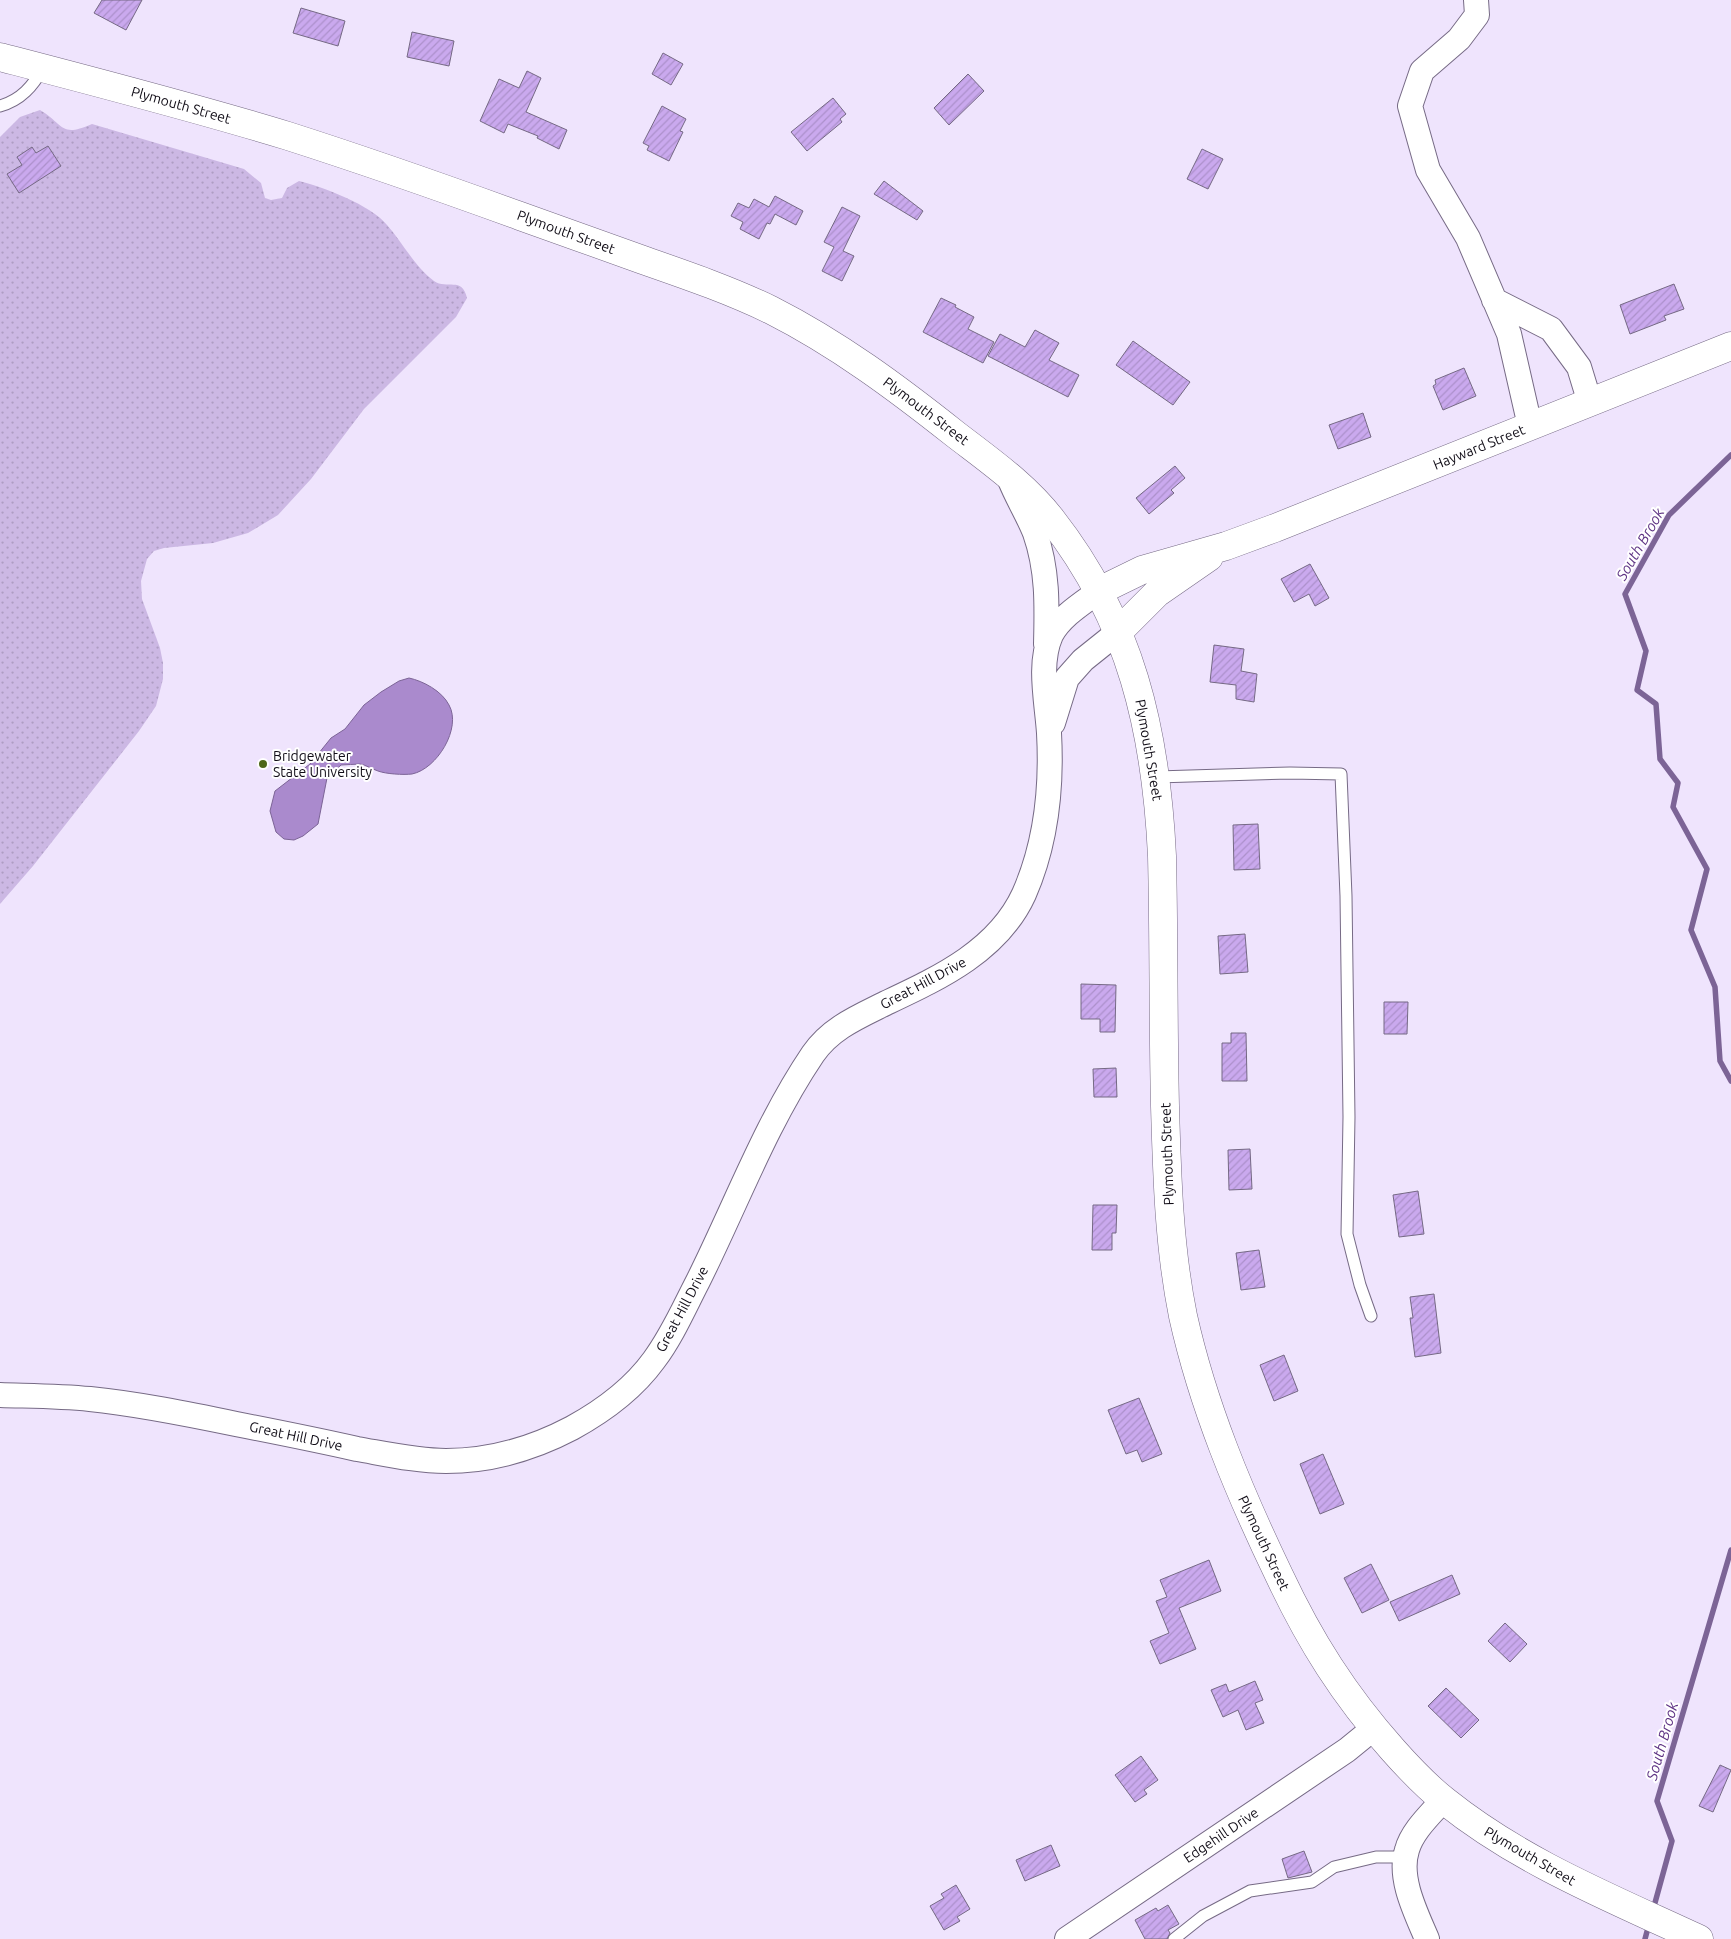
<svg xmlns="http://www.w3.org/2000/svg" width="1731" height="1939" font-family="Ubuntu,sans-serif">
  <style>
    .park { fill: url(#park-dots) }
    .water { fill: #aa8acd; stroke: #7c6496 }
    .lines { fill: none; stroke-linecap: round; stroke-linejoin: round }
    .stream { stroke: #7c6496; stroke-width: 5.5 }
    .building { fill: url(#building-hatch); stroke: #756984 }
    .lane-casing { stroke: #766a85; stroke-width: 13 }
    .street-casing { stroke: #766a85; stroke-width: 26 }
    .secondary-casing { stroke: #766a85; stroke-width: 29 }
    .lane { stroke: #fff; stroke-width: 11 }
    .street { stroke: #fff; stroke-width: 24 }
    .secondary { stroke: #fff; stroke-width: 28 }
    .poi-dot { fill: #4e6719; stroke: #fff; stroke-width: 2 }
    .labels { text-anchor: middle; dominant-baseline: central; stroke-width: 4; stroke-linejoin: round; paint-order: stroke }
    .street-label { font-size: 14px; fill: #110d17; stroke: #fff }
    .poi-label { font-size: 14px; fill: #110d17; stroke: #fff; text-anchor: start }
    .water-label { font-size: 15px; font-style: italic; fill: #5e3384; stroke: #fff }
  </style>
  <defs>
    <pattern id="park-dots" width="8" height="8" patternUnits="userSpaceOnUse" patternTransform="scale(1.25)"><rect width="8" height="8" fill="#ccb8e4"/><path d="M2 2h.1M6 6h.1" fill="none" stroke="#ae9dc3" stroke-width="1.8" stroke-linecap="round"/></pattern>
    <pattern id="building-hatch" width="6" height="6" patternUnits="userSpaceOnUse" patternTransform="scale(1.25)"><rect width="6" height="6" fill="#caa9ee"/><path d="M-1 1l2-2M0 6l6-6M5 7l2-2" fill="none" stroke="#ac90cb"/></pattern>
  </defs>
  <rect width="100%" height="100%" fill="#efe4fd"/>
  <path class="park" d="M 40,110 C 65,125 60,138 92,124 L 244,169 L 261,183 L 265,198 L 271,200 L 282,198 L 287,188 L 299,181 C 323,187 371,205 387,225 C 402,242 416,268 434,281 C 447,290 462,276 467,298 L 456,317 L 364,409 L 311,479 L 278,515 L 248,533 L 213,543 L 164,548 L 154,551 L 147,559 L 141,581 L 142,599 L 160,648 L 163,663 L 163,679 L 156,706 L 139,731 L 33,866 L 0,904 L 0,137 L 20,117 Z"/>
  <path class="water" d="M 409,678 C 423,681 442,691 449,705 C 462,728 437,769 412,774 C 403,775 386,774 378,771 C 372,769 366,765 360,764 C 354,764 347,765 341,765 L 327,778 L 318,824 L 303,836 L 294,840 L 284,839 L 276,832 L 270,811 L 275,791 L 310,764 L 331,738 L 345,729 L 364,705 L 381,692 L 399,681 Z"/>
  <g class="lines">
    <path class="stream" d="M 1731,455 L 1669,515 L 1625,594 L 1646,651 L 1637,690 L 1656,704 L 1660,759 L 1678,783 L 1673,807 L 1707,869 L 1691,930 L 1715,987 L 1720,1061 L 1731,1081
      M 1653,1910 L 1672,1841 L 1657,1801 L 1731,1550
      M 1645,1939 L 1649,1924"/>
  </g>
  <path class="building" d="M 102,0 L 142,0 L 126,30 L 94,13 Z
    M 301,8 L 345,21 L 338,46 L 293,33 Z
    M 412,32 L 454,41 L 449,66 L 407,57 Z
    M 663,53 L 683,64 L 671,85 L 652,74 Z
    M 527,71 L 541,78 L 526,112 L 567,130 L 559,149 L 537,138 L 538,136 L 508,124 L 504,133 L 480,121 L 499,79 L 519,88 Z
    M 968,74 L 984,91 L 949,125 L 934,108 Z
    M 833,98 L 846,114 L 840,119 L 842,122 L 807,151 L 791,132 Z
    M 662,106 L 686,119 L 680,131 L 683,132 L 669,161 L 647,150 L 649,146 L 643,143 Z
    M 48,146 L 61,166 L 19,193 L 7,174 L 22,165 L 17,157 L 32,147 L 36,153 Z
    M 1202,149 L 1223,159 L 1208,189 L 1187,179 Z
    M 884,181 L 923,211 L 917,220 L 874,194 Z
    M 775,196 L 803,211 L 796,225 L 775,214 L 770,224 L 767,223 L 759,239 L 740,229 L 743,222 L 731,216 L 738,203 L 749,208 L 754,199 L 769,207 Z
    M 842,207 L 860,216 L 843,251 L 854,256 L 842,281 L 822,271 L 834,247 L 824,242 Z
    M 1674,284 L 1684,309 L 1664,316 L 1666,320 L 1630,334 L 1620,305 Z
    M 941,298 L 956,305 L 955,307 L 974,317 L 968,329 L 994,342 L 983,363 L 923,332 Z
    M 1035,330 L 1059,343 L 1049,360 L 1079,375 L 1068,397 L 988,356 L 1000,334 L 1025,347 Z
    M 1133,341 L 1190,382 L 1173,405 L 1116,365 Z
    M 1464,368 L 1476,396 L 1443,410 L 1433,386 L 1436,384 L 1435,380 Z
    M 1363,413 L 1371,437 L 1338,449 L 1329,425 Z
    M 1175,466 L 1185,478 L 1171,490 L 1174,493 L 1149,514 L 1136,498 Z
    M 1310,564 L 1329,598 L 1315,606 L 1309,594 L 1294,602 L 1281,579 Z
    M 1214,645 L 1244,649 L 1241,671 L 1257,674 L 1254,702 L 1236,699 L 1236,685 L 1210,682 Z
    M 1258,824 L 1260,869 L 1234,870 L 1233,825 Z
    M 1245,934 L 1248,972 L 1220,974 L 1218,936 Z
    M 1081,984 L 1116,985 L 1115,1032 L 1100,1032 L 1100,1019 L 1081,1019 Z
    M 1384,1002 L 1408,1002 L 1407,1034 L 1384,1034 Z
    M 1231,1033 L 1246,1033 L 1247,1081 L 1222,1081 L 1222,1043 L 1231,1043 Z
    M 1116,1068 L 1117,1097 L 1094,1097 L 1093,1069 Z
    M 1250,1149 L 1252,1189 L 1229,1190 L 1228,1150 Z
    M 1418,1191 L 1424,1234 L 1399,1237 L 1393,1195 Z
    M 1093,1205 L 1117,1205 L 1116,1233 L 1112,1233 L 1112,1250 L 1092,1250 Z
    M 1259,1250 L 1265,1287 L 1241,1290 L 1236,1253 Z
    M 1434,1294 L 1441,1353 L 1415,1357 L 1410,1318 L 1413,1318 L 1410,1297 Z
    M 1284,1355 L 1298,1391 L 1274,1401 L 1260,1365 Z
    M 1139,1398 L 1162,1454 L 1142,1462 L 1137,1450 L 1126,1454 L 1108,1410 Z
    M 1323,1454 L 1344,1504 L 1320,1514 L 1300,1464 Z
    M 1209,1560 L 1221,1591 L 1179,1608 L 1196,1649 L 1160,1664 L 1150,1641 L 1169,1633 L 1156,1601 L 1167,1597 L 1160,1580 Z
    M 1371,1564 L 1389,1600 L 1362,1613 L 1344,1578 Z
    M 1452,1575 L 1460,1594 L 1399,1621 L 1390,1602 Z
    M 1505,1623 L 1527,1644 L 1510,1662 L 1488,1641 Z
    M 1255,1681 L 1263,1700 L 1255,1703 L 1264,1723 L 1246,1730 L 1238,1710 L 1223,1717 L 1211,1690 L 1226,1684 L 1229,1692 Z
    M 1446,1688 L 1479,1720 L 1461,1738 L 1428,1706 Z
    M 1141,1756 L 1158,1780 L 1144,1790 L 1147,1794 L 1135,1802 L 1115,1775 Z
    M 1720,1765 L 1731,1770 L 1713,1812 L 1699,1806 Z
    M 1051,1845 L 1060,1866 L 1025,1881 L 1016,1860 Z
    M 1304,1851 L 1312,1872 L 1288,1878 L 1282,1859 Z
    M 956,1885 L 970,1909 L 957,1917 L 960,1921 L 944,1930 L 930,1906 L 944,1898 L 941,1894 Z
    M 1168,1905 L 1179,1924 L 1168,1930 L 1170,1933 L 1167,1939 L 1145,1939 L 1135,1920 L 1156,1908 L 1158,1911 Z"/>
  <g class="lines">
    <g class="lane-casing">
      <path id="lane" d="M 0,106 C 21,100 33,86 43,68
        M 1157,777 L 1290,773 L 1341,774 L 1346,896 L 1349,1117 L 1347,1234 L 1360,1285 L 1371,1316
        M 1174,1939 L 1203,1916 L 1250,1891 L 1312,1882 L 1334,1867 L 1376,1857 L 1405,1857"/>
    </g>
    <g class="street-casing">
      <path id="street" d="M 1476,0 L 1477,15 L 1459,39 L 1422,71 L 1410,106 L 1428,170 L 1468,238 L 1509,334 L 1530,426
        M 1494,300 L 1551,329 L 1579,367 L 1590,403
        M 1010,480 C 1017,498 1028,515 1035,533 C 1048,570 1047,606 1046,644
        M 1053,723 L 1067,678 L 1083,660 L 1118,632
        M 0,1395 C 30,1396 60,1396 90,1399 C 139,1404 188,1414 236,1424 C 277,1432 317,1440 357,1449 C 386,1454 417,1461 446,1461 C 490,1461 534,1448 572,1428 C 603,1411 633,1389 654,1360 C 672,1336 684,1308 698,1281 C 736,1205 765,1125 813,1054 C 831,1028 858,1017 886,1003 C 939,978 998,951 1024,894 C 1046,844 1052,787 1049,733 C 1047,702 1038,664 1051,635 C 1061,616 1083,603 1099,591
        M 1067,1939 L 1347,1750 L 1374,1728
        M 1427,1939 C 1416,1913 1398,1878 1407,1850 C 1412,1831 1431,1814 1443,1800"/>
    </g>
    <g class="secondary-casing">
      <path id="secondary" d="M 0,57 C 96,82 193,107 288,136 C 366,161 443,188 520,216 C 561,231 602,245 643,260 C 686,275 730,290 771,310 C 838,344 897,388 955,434 C 990,461 1025,485 1052,520 C 1131,621 1156,731 1162,856 C 1164,940 1163,1023 1165,1106 C 1167,1177 1169,1247 1183,1316 C 1203,1406 1239,1492 1279,1575 C 1310,1641 1344,1695 1393,1750 C 1409,1768 1426,1786 1445,1801 C 1521,1862 1611,1898 1699,1939
        M 1099,591 L 1142,570 L 1226,546 L 1275,528 L 1731,346
        M 1118,632 L 1157,593 L 1209,557"/>
    </g>
    <use href="#lane" class="lane"/>
    <use href="#street" class="street"/>
    <use href="#secondary" class="secondary"/>
  </g>
  <circle class="poi-dot" cx="263" cy="764" r="5"/>
  <g class="labels">
    <g class="street-label">
      <text transform="translate(181 105) rotate(16)">Plymouth Street</text>
      <text transform="translate(566 232) rotate(20)">Plymouth Street</text>
      <text transform="translate(926 411) rotate(37)">Plymouth Street</text>
      <text transform="translate(1479 447) rotate(-22)">Hayward Street</text>
      <text transform="translate(1149 750) rotate(80)">Plymouth Street</text>
      <text transform="translate(923 983) rotate(-28)">Great Hill Drive</text>
      <text transform="translate(1167 1154) rotate(-92)">Plymouth Street</text>
      <text transform="translate(682 1309) rotate(-62)">Great Hill Drive</text>
      <text transform="translate(296 1436) rotate(12)">Great Hill Drive</text>
      <text transform="translate(1264 1543) rotate(65)">Plymouth Street</text>
      <text transform="translate(1221 1835) rotate(-34)">Edgehill Drive</text>
      <text transform="translate(1530 1856) rotate(30)">Plymouth Street</text>
    </g>
    <g class="poi-label">
      <text x="273" y="756">Bridgewater<tspan x="273" dy="16">State University</tspan></text>
    </g>
    <g class="water-label">
      <text transform="translate(1640 544) rotate(-60)">South Brook</text>
      <text transform="translate(1662 1741) rotate(-74)">South Brook</text>
    </g>
  </g>
</svg>
